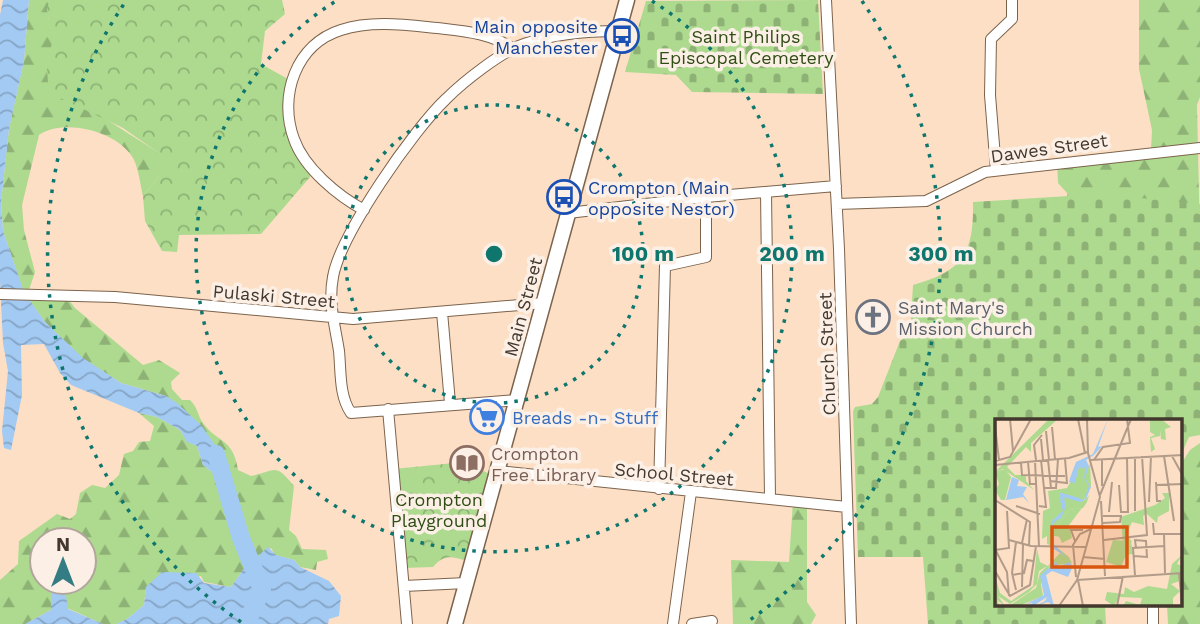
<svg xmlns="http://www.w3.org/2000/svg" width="1200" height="624" font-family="'Work Sans',sans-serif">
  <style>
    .forest { fill: url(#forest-firs) }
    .cemetery { fill: url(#cemetery-stones) }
    .park { fill: url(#park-crowns) }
    .water { fill: url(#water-waves) }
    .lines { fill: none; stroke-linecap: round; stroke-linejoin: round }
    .river { stroke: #a2caf3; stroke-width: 18 }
    .minor-casing { stroke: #7c634c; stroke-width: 12 }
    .secondary-casing { stroke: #7c634c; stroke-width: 17 }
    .minor { stroke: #fff; stroke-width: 10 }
    .secondary { stroke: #fff; stroke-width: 14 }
    .ring { fill: none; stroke: #0f766e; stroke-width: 3.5; stroke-dasharray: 3.5 7 }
    .labels { text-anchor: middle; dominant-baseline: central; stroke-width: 7; stroke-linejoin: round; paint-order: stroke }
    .transit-label { font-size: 18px; fill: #164399; stroke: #fcf0e6; text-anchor: end }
    .park-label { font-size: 18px; fill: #2f4d15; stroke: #fcf0e6 }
    .street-label { font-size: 18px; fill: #43382e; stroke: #fcf0e6 }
    .worship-label { font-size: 18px; fill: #5b616d; stroke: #fcf0e6; text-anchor: start }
    .shop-label { font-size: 18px; fill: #366cbe; stroke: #fcf0e6; text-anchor: start }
    .education-label { font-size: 18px; fill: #785e54; stroke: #fcf0e6; text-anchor: start }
    .inset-river { fill: none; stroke: #a2caf3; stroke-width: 3.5 }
    .inset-road { fill: none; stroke: #b29c89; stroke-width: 2 }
    .view { fill: #d8560f; fill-opacity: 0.15; stroke: #d8560f; stroke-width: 3.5 }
    .inset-edge { fill: none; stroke: #43382e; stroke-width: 3.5 }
    .centre { fill: #0f766e; stroke: #fcf0e6; stroke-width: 3.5 }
    .ring-label { font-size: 21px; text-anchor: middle; font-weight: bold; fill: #0f766e; stroke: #fcf0e6; stroke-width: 7; stroke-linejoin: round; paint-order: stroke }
  </style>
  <defs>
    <pattern id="forest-firs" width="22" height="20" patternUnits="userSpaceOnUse" patternTransform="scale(1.75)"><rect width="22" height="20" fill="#adda8f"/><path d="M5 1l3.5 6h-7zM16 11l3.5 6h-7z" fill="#8eb275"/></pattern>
    <pattern id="cemetery-stones" width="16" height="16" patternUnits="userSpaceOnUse" patternTransform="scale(1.75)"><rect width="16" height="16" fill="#adda8f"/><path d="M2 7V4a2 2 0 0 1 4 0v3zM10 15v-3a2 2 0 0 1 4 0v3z" fill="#8eb275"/></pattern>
    <pattern id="park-crowns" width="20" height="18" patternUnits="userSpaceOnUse" patternTransform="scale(1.75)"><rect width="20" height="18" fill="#adda8f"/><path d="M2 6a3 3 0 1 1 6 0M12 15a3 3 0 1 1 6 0" fill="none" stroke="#8eb275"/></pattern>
    <pattern id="water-waves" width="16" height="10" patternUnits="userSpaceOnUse" patternTransform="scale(1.75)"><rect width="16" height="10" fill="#a2caf3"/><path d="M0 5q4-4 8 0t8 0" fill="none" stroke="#86a5c5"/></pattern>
  </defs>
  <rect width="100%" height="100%" fill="#fcdfc5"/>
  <path class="forest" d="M 29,0 L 50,0 C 44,18 54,29 52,44 C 50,58 47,68 49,83 L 167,158 L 158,178 L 143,196 C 140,184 139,169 133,158 C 117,131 64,118 39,135 L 22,205 L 24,230 L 35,272 L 28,293 L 65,295 L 75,308 L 143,365 L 159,360 L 180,373 L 171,382 L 172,389 L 182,400 L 190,400 C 197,407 197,412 201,420 C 215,443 233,436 238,470 L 251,476 C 277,471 274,462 294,486 L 289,530 L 296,536 L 302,549 L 326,550 L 328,559 L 317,562 L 316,570 L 300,567 L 294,560 L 275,555 L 271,548 L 243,570 L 231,587 L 204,582 L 201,576 L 146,587 L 144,605 L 127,619 L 116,624 L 103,624 L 67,608 L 64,582 L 84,582 L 84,540 L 63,540 L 63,529 L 52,530 L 51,540 L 42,540 L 42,582 L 51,582 L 51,610 L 25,624 L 0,624 L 0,580 L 18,564 L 19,541 L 57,514 L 70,519 L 76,514 L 80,493 L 92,485 L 105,488 L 119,475 L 124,454 L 133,451 L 139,442 L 150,441 L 154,426 L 139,413 L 157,417 L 180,430 L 187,441 L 197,446 L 203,465 L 217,476 L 166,396 L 121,383 L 82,358 L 45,322 L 24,293 L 3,231 L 1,203 L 9,128 L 24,61 Z
    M 1139,0 L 1200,0 L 1200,97 L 1197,105 L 1200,241 L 1070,220 L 1067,193 L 1058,183 L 1057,162 L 1151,150 L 1152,130 L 1139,69 Z
    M 1200,443 L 1200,624 L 1168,624 L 1167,605 L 1181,605 L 1181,464 L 1190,450 Z
    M 793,501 L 807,502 L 807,602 L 816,615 L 811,624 L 733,624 L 731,560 L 789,562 Z"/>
  <path class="cemetery" d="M 818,0 L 823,94 L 692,92 L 676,75 L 625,72 L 646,1 Z
    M 1101,194 L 1200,204 L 1200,435 L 1189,437 L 1181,455 L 1181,421 L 997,421 L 997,605 L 1105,605 L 1106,624 L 928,624 L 923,557 L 858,557 L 853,411 L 855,407 L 872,404 L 878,397 L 900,341 L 910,334 L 913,285 C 963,271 974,253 973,202 Z"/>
  <path class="park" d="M 50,0 L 282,0 L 285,14 L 265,31 L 261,64 L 288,79 L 293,136 L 316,170 L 261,234 L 179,235 L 177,252 L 162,251 L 145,221 L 143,196 L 158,178 L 166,158 L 123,128 L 58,97 L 48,83 L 47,69 L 52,43 L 47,9 Z
    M 465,462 L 494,476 L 470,562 C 454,557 445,553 433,567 L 403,568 L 393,469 Z"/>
  <path class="water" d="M 3,0 L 29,0 L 24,61 L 9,129 L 1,203 L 3,231 L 24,292 L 45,322 L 83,358 L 121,383 L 166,396 L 177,403 L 201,425 L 229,465 L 230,474 L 217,476 L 203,465 L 197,446 L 187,442 L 180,430 L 157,417 L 139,413 L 71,385 L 60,373 L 44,344 L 21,345 L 22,395 L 11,450 L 4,448 L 2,431 L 8,371 L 3,343 L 0,281 L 0,15 Z
    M 268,547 L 276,555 L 294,560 L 300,567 L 329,581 L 341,596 L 339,616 L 329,619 L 328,624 L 116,624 L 127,619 L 144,605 L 146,587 L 162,572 L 196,573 L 204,583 L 231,587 L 243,570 Z
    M 51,582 L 64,582 L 68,609 L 103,624 L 25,624 L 51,610 Z"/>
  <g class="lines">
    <path class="river" d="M 216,454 L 241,538 L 262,589 L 246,624"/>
    <g class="minor-casing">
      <path id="minor" d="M 826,0 L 839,249 L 851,624
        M 996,170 L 990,95 L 991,39 L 1012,19 L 1012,0
        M 766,192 L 770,498
        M 837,204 L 926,201 L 985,172 L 1200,148
        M 364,210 C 338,196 304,168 294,139 C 278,96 296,44 341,30 C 371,20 407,25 437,28 C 463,31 492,33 513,49
        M 568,213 L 706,197 L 836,186
        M 0,294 L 115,297 L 353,319 L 544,303
        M 442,312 L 450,403
        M 518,400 L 351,413 C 339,396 341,371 339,351 C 335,325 328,303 333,277 C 340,235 414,129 446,99 C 463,82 502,51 524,44 C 553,34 588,31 619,31
        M 388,409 L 407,624
        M 498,471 L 847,507
        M 659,489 L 665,266 L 706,257 L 706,197
        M 404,586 L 466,583
        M 1153,605 L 1153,624
        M 673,624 L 691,492
        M 692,624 L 712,621"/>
    </g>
    <g class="secondary-casing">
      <path id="secondary" d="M 455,624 L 627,0"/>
    </g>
    <use href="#minor" class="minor"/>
    <use href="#secondary" class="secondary"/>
  </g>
  <g class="ring">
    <circle cx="494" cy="254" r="149"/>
    <path d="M652 1A298 298 0 1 1 336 1"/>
    <path d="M241 622A447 447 0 0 1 126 1M862 1A447 447 0 0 1 747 622"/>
  </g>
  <defs>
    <g id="bus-ring" transform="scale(1.75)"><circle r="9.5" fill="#fcf0e6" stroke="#1a4fb4" stroke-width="1.5"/><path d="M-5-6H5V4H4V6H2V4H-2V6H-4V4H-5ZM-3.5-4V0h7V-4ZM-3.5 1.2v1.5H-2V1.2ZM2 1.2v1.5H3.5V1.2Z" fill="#1a4fb4"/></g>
    <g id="church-ring" transform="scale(1.75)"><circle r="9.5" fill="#fcf0e6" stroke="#6b7280" stroke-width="1.5"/><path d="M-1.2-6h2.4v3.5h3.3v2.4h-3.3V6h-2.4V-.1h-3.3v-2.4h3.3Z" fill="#6b7280"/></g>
    <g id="supermarket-ring" transform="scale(1.75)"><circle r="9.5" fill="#fcf0e6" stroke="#3f7fe0" stroke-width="1.5"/><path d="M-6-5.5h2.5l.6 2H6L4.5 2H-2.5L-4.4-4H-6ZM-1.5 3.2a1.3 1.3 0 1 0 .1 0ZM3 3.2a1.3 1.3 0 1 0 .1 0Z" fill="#3f7fe0"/></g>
    <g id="library-ring" transform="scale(1.75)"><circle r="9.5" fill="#fcf0e6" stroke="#8d6e63" stroke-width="1.5"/><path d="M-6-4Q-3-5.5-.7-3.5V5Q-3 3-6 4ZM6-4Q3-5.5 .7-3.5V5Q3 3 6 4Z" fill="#8d6e63"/></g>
  </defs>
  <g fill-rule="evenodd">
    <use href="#bus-ring" x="622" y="36"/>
    <use href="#bus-ring" x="564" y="197"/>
    <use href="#church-ring" x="873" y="317"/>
    <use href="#supermarket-ring" x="487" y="417"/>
    <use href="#library-ring" x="467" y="463"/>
  </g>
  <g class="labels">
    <g class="transit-label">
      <text x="598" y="26">Main opposite<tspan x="598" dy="21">Manchester</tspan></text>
      <text x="588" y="187" text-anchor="start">Crompton (Main<tspan x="588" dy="21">opposite Nestor)</tspan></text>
    </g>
    <g class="park-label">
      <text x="746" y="36">Saint Philips<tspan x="746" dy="21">Episcopal Cemetery</tspan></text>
      <text x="439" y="499">Crompton<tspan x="439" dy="21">Playground</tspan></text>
    </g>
    <g class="street-label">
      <text transform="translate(1049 148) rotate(-8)">Dawes Street</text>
      <text transform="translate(274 296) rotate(5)">Pulaski Street</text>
      <text transform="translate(523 307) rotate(-75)">Main Street</text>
      <text transform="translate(827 354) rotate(-92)">Church Street</text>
      <text transform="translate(674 474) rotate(5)">School Street</text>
    </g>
    <g class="worship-label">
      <text x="898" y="307">Saint Mary's<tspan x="898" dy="21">Mission Church</tspan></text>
    </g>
    <g class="shop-label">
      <text x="512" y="417">Breads -n- Stuff</text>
    </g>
    <g class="education-label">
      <text x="491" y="453">Crompton<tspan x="491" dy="21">Free Library</tspan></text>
    </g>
  </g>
  <g transform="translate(995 419)">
    <rect width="187" height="187" fill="#fcdfc5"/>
    <path d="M 54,0 L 63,0 L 36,24 L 36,33 L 31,28 L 12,48 L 20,56 L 31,56 L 31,62 L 39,71 L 8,50 L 0,53 ZM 155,0 L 166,0 L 176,8 L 170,10 L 171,21 L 166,20 L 165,11 L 165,17 L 156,19 L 160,30 L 156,33 L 155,18 L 160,16 L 155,13 ZM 91,45 L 91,54 L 95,45 L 96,66 L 89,81 L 82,80 L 86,83 L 91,80 L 94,76 L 92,83 L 88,89 L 74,91 L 60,109 L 67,118 L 59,117 L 59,126 L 74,138 L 77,144 L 55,147 L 46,165 L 48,177 L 24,187 L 14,187 L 41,169 L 45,154 L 52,147 L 44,152 L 42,165 L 34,173 L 15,185 L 3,177 L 10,187 L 2,181 L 5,187 L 0,187 L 0,157 L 5,174 L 16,182 L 38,167 L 42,130 L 45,143 L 53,147 L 65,134 L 71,138 L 58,127 L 52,125 L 52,117 L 47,120 L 48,92 L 55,89 L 53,72 L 72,69 L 84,48 ZM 167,74 L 174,74 L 174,92 L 163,98 L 162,104 L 152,95 L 148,97 L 149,106 L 137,103 L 132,115 L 137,123 L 128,125 L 126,98 L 160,86 L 170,79 ZM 187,136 L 182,145 L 187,147 L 185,162 L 176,165 L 185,172 L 178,179 L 178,187 L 128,187 L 131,182 L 145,186 L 147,179 L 124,178 L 119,187 L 110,181 L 112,173 L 129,175 L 130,168 L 139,173 L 153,167 L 172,170 L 177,145 Z" fill="#adda8f"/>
    <path d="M 10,50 L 16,58 L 10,81 L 6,81 L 0,71 L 4,65 L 0,53 Z" fill="#adda8f"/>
    <path d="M 118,121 L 136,122 L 138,135 L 131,136 L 126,148 L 111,143 Z" fill="#adda8f"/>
    <path d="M 87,89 L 74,106 L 77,119 L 67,124 L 60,109 L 74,91 Z" fill="#adda8f"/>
    <path d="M 113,0 L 103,28 L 107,27 L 99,36 L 91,41 L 94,47 L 90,59 L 96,68 L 91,80 L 86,83 L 69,77 L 65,80 L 70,90 L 66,99 L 59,103 L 57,123 L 71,138 L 59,130 L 57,137 L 56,119 L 57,102 L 69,91 L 64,80 L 68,75 L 89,81 L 94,67 L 89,59 L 91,45 L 89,50 L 84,48 L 80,64 L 74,63 L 75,59 L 81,43 L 98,35 ZM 17,58 L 24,61 L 22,67 L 32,68 L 28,75 L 34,84 L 28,78 L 11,81 ZM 61,142 L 63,148 L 74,143 L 78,147 L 73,158 L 57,152 L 51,156 L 59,187 L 53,183 L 41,187 L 50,182 L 52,178 L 38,187 L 34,187 L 38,184 L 31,185 L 49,176 L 45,157 Z" fill="#a2caf3"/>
    <path class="inset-river" d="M 69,90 L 67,76 L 85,81"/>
    <path class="inset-road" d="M 15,0 L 18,32M 83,0 L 90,34M 0,7 L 4,41M 57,8 L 60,40M 51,12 L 54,41M 46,20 L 48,41M 169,37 L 179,102M 177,37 L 188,57M 140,38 L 140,92M 41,41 L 39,26 L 47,16M 53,41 L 56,69M 95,41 L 188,36M 99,41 L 108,28 L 135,24 L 132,0M 107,41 L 107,67M 0,42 L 15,38 L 36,0M 40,42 L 44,127M 33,43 L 35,65 L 42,65M 26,44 L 27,56 L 70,57M 0,46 L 74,39 L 93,33M 55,62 L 72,64 L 70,40M 161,63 L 162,82 L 166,82M 124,66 L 126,93 L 133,93 L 132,39M 161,66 L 188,65M 49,69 L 61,69 L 63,40M 105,76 L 136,0M 0,81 L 35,103 L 34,126M 106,82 L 110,157M 154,83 L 156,37M 21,87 L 45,95M 44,87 L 51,88 L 46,41M 114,93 L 117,63M 108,97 L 126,97 L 125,103 L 108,104M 158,104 L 159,115 L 188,115M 169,115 L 170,154M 14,121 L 36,127 L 91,128M 109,121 L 152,116 L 147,37M 80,122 L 76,111 L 88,111M 21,123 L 17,154 L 21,171M 27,124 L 32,100M 0,131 L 14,129 L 12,92M 1,132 L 12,153 L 14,177M 139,137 L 152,138 L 151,122 L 140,121 L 141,129M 88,138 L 110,140M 0,152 L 15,177 L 35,166 L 41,127M 184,154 L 187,187M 17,156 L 29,154 L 32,141 L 38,142M 140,156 L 138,129 L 169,127M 81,158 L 78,126 L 85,115 L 96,110M 82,161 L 188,154M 83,161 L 88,187M 27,168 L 28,125M 64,187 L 82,161 L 105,78 L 93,34 L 92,0M 122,187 L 128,157"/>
    <path class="view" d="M 57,108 L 132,108 L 132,148 L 57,148 Z"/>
    <rect width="187" height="187" class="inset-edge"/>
  </g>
  <circle cx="494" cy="254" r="10" class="centre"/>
  <g class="ring-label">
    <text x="643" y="261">100 m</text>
    <text x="792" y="261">200 m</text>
    <text x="941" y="261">300 m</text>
  </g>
  <g transform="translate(63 561)"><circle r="33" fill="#fcf0e6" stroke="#b2a69c" stroke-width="2"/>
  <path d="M0-5L12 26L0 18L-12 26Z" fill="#347c83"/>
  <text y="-10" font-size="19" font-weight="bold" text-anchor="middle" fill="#43382e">N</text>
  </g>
</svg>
